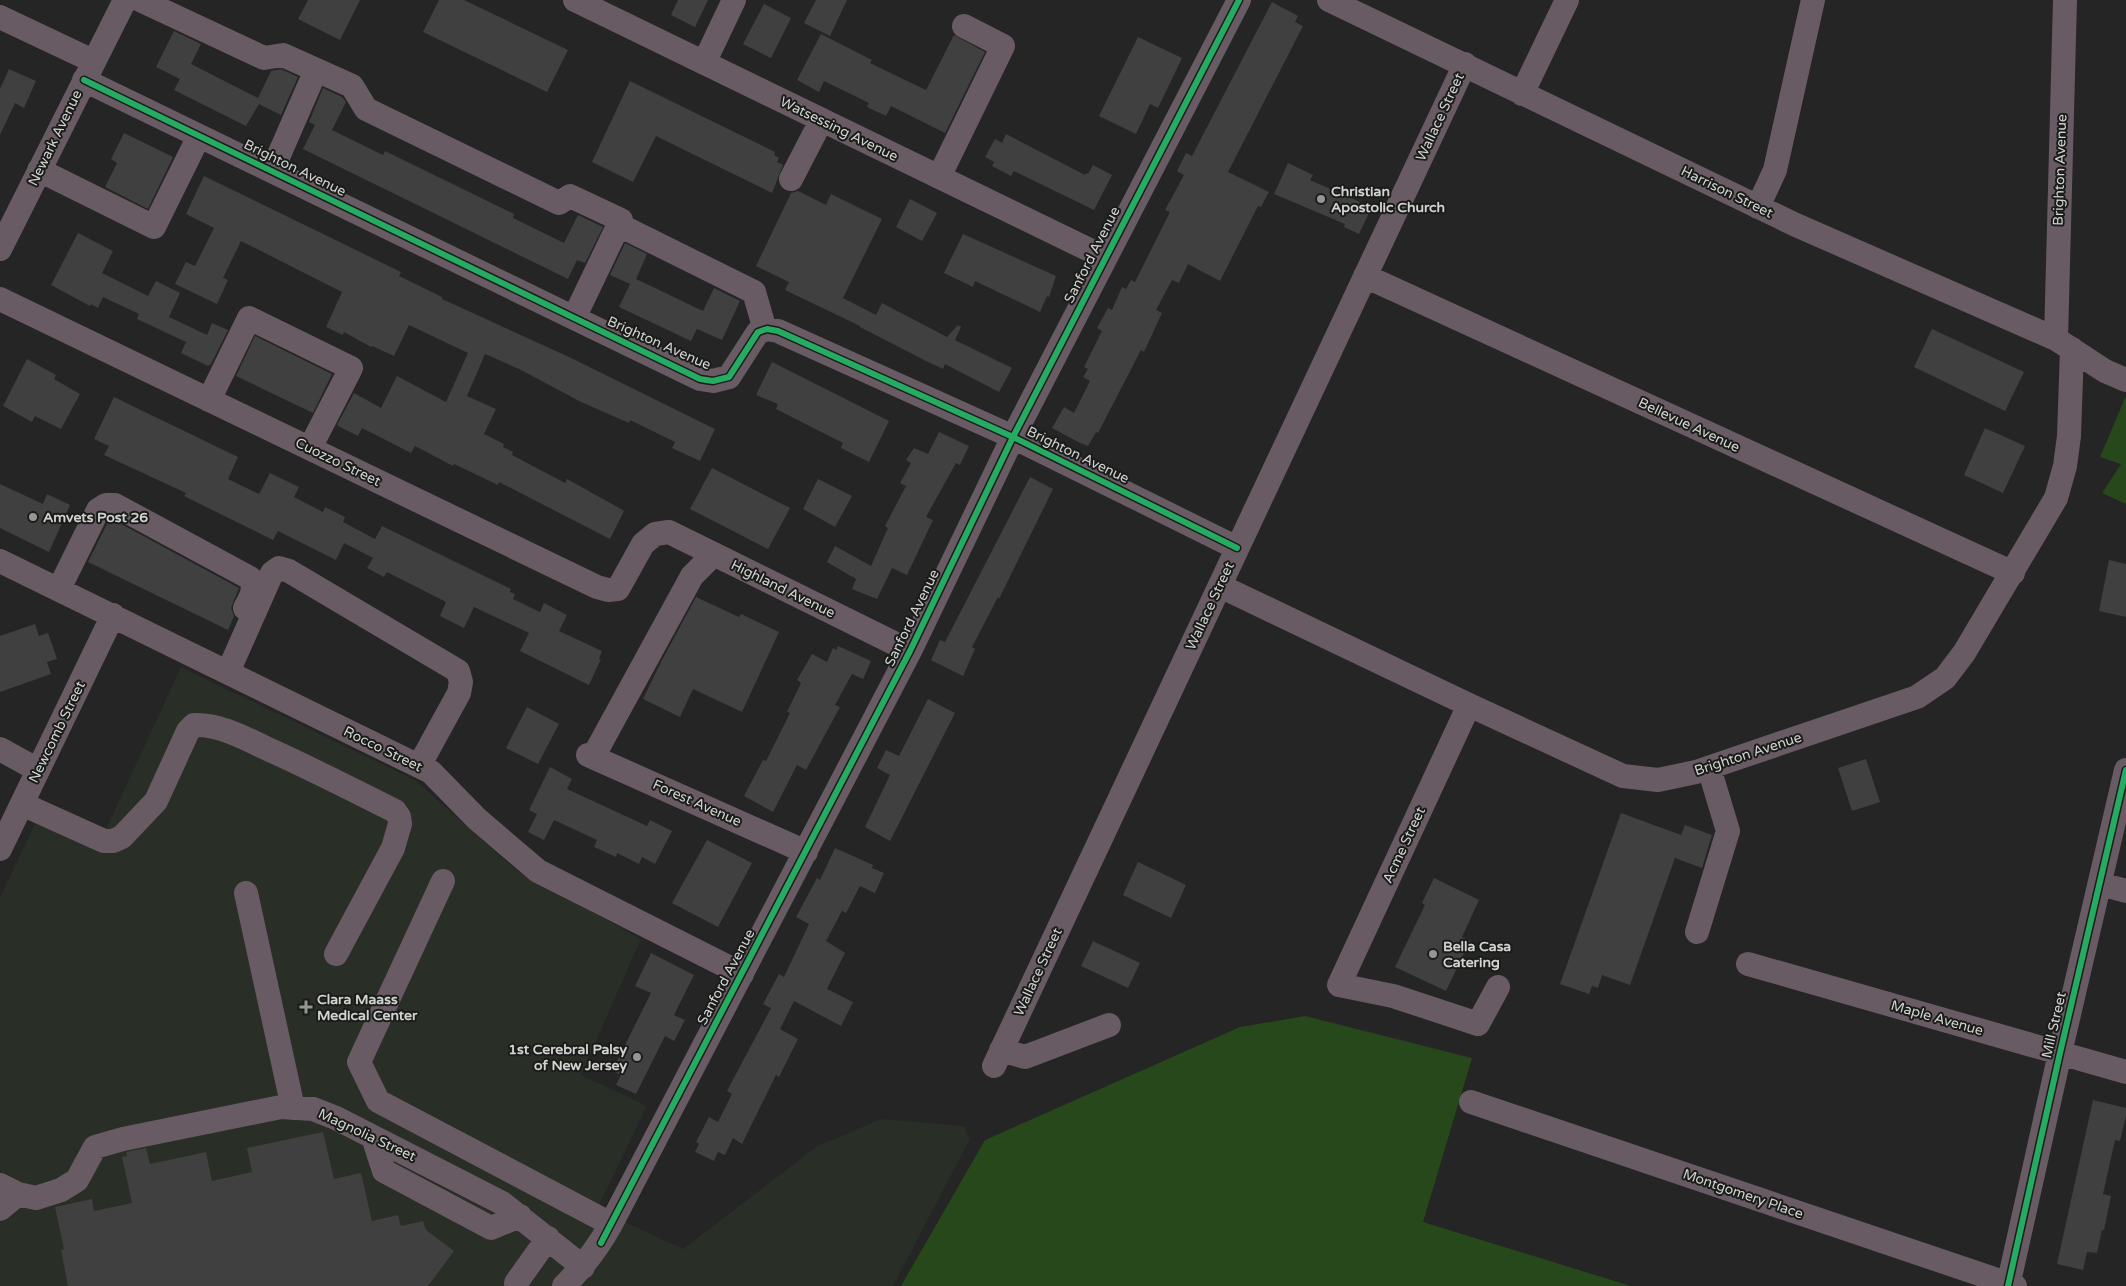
<svg xmlns="http://www.w3.org/2000/svg" width="2126" height="1286" font-family="'Varela Round',sans-serif">
  <style>
    .built { fill: #292e27 }
    .green { fill: #27481a }
    .building { fill: #3f403f }
    .lines { fill: none; stroke-linecap: round; stroke-linejoin: round }
    .minor { stroke: #695b64; stroke-width: 24 }
    .cycleway-casing { stroke: #1a1c1a; stroke-width: 9 }
    .cycleway { stroke: #26ab63; stroke-width: 6 }
    .poi-dot { fill: #959694; stroke: #1a1c1a; stroke-width: 2 }
    .labels { text-anchor: middle; dominant-baseline: central; stroke-width: 4; stroke-linejoin: round; paint-order: stroke }
    .street-label { font-size: 14px; fill: #d2d3d1; stroke: #1a1c1a }
    .poi-label { font-size: 14px; font-weight: bold; fill: #d2d3d1; stroke: #1a1c1a; text-anchor: start }
  </style>
  <rect width="100%" height="100%" fill="#242524"/>
  <path class="built" d="M 181,667 L 415,780 L 516,870 L 641,939 L 581,1075 L 647,1106 L 597,1209 L 683,1249 L 816,1147 L 881,1119 L 964,1126 L 970,1139 L 893,1286 L 0,1286 L 0,897 L 45,803 L 106,829 Z"/>
  <path class="green" d="M 2125,398 L 2126,398 L 2126,504 L 2102,493 L 2121,464 L 2100,457 Z
    M 1305,1016 L 1472,1058 L 1423,1222 L 1631,1286 L 901,1286 L 985,1140 L 1240,1027 Z"/>
  <path class="building" d="M 308,0 L 360,0 L 340,40 L 298,19 Z
    M 439,0 L 464,0 L 568,50 L 547,92 L 423,32 Z
    M 678,0 L 708,0 L 695,27 L 671,15 Z
    M 816,0 L 847,0 L 830,36 L 804,23 Z
    M 1272,2 L 1298,16 L 1295,22 L 1303,26 L 1228,172 L 1269,192 L 1261,207 L 1258,206 L 1220,281 L 1188,264 L 1179,283 L 1172,280 L 1156,310 L 1162,313 L 1144,352 L 1141,350 L 1098,433 L 1096,432 L 1088,446 L 1080,443 L 1052,428 L 1064,407 L 1074,413 L 1090,381 L 1083,377 L 1088,369 L 1084,367 L 1102,331 L 1097,328 L 1108,308 L 1112,310 L 1122,287 L 1126,289 L 1131,280 L 1135,282 L 1170,212 L 1165,210 L 1184,175 L 1177,171 L 1186,153 L 1192,156 Z
    M 764,4 L 791,18 L 771,58 L 743,44 Z
    M 174,31 L 201,44 L 191,64 L 258,98 L 271,71 L 281,69 L 298,77 L 281,115 L 259,104 L 246,126 L 174,90 L 180,79 L 156,67 Z
    M 821,34 L 872,60 L 870,63 L 926,90 L 954,35 L 985,52 L 945,133 L 891,106 L 886,116 L 867,107 L 869,103 L 824,81 L 819,92 L 797,80 Z
    M 1138,37 L 1182,58 L 1158,108 L 1150,104 L 1136,134 L 1099,116 Z
    M 9,69 L 36,81 L 24,108 L 15,103 L 0,135 L 0,89 Z
    M 630,81 L 775,152 L 774,155 L 779,158 L 777,162 L 783,165 L 772,193 L 656,136 L 633,182 L 592,162 Z
    M 323,88 L 342,97 L 346,102 L 332,130 L 383,155 L 385,151 L 514,214 L 513,218 L 564,243 L 578,215 L 603,227 L 585,263 L 577,260 L 568,279 L 303,149 L 315,125 L 309,122 Z
    M 124,133 L 173,157 L 148,209 L 105,187 L 117,163 L 111,159 Z
    M 1006,134 L 1085,175 L 1086,173 L 1088,174 L 1093,165 L 1112,175 L 1094,210 L 1014,171 L 1011,176 L 992,166 L 994,162 L 985,157 L 995,139 L 1002,143 Z
    M 1288,163 L 1313,175 L 1310,180 L 1360,202 L 1359,204 L 1367,208 L 1366,211 L 1369,213 L 1359,234 L 1344,227 L 1345,224 L 1274,194 Z
    M 204,176 L 401,272 L 399,276 L 442,297 L 442,299 L 569,357 L 715,429 L 700,461 L 672,448 L 675,442 L 630,420 L 629,423 L 581,402 L 521,370 L 485,354 L 467,396 L 496,409 L 484,434 L 504,444 L 503,447 L 513,452 L 512,455 L 565,483 L 567,479 L 621,509 L 624,511 L 610,539 L 499,482 L 498,485 L 454,464 L 453,466 L 415,446 L 411,453 L 362,428 L 358,436 L 340,427 L 337,425 L 354,393 L 381,408 L 397,376 L 446,402 L 468,353 L 409,325 L 394,356 L 372,346 L 371,347 L 344,332 L 343,335 L 326,327 L 342,292 L 241,241 L 223,278 L 228,280 L 217,304 L 175,284 L 186,262 L 195,266 L 214,228 L 186,214 Z
    M 798,191 L 826,205 L 831,194 L 882,219 L 843,298 L 876,315 L 882,303 L 947,337 L 958,325 L 961,327 L 955,340 L 1012,368 L 999,392 L 945,364 L 943,369 L 926,361 L 860,327 L 860,326 L 785,290 L 789,282 L 756,266 L 791,193 Z
    M 910,199 L 937,213 L 922,241 L 896,227 Z
    M 78,233 L 113,251 L 102,273 L 148,296 L 156,281 L 180,293 L 169,317 L 207,335 L 212,323 L 228,330 L 211,364 L 208,366 L 181,353 L 186,342 L 137,319 L 139,314 L 103,297 L 98,308 L 91,304 L 90,306 L 51,285 Z
    M 963,234 L 1056,276 L 1049,297 L 1047,296 L 1040,312 L 975,281 L 973,287 L 944,273 Z
    M 625,243 L 647,254 L 636,279 L 703,311 L 714,288 L 740,301 L 722,340 L 697,329 L 691,341 L 619,307 L 630,284 L 610,275 Z
    M 1932,329 L 2024,372 L 2005,411 L 1914,367 Z
    M 255,336 L 332,374 L 313,413 L 236,376 Z
    M 27,359 L 56,375 L 54,379 L 80,394 L 61,429 L 35,416 L 32,422 L 3,406 Z
    M 772,362 L 889,421 L 869,462 L 841,448 L 843,443 L 776,409 L 778,404 L 756,395 Z
    M 114,397 L 238,457 L 228,479 L 259,494 L 270,473 L 299,487 L 294,497 L 323,512 L 325,507 L 345,517 L 343,522 L 375,539 L 382,526 L 511,589 L 510,592 L 515,594 L 513,599 L 540,612 L 544,603 L 567,615 L 559,631 L 602,651 L 599,659 L 601,659 L 589,685 L 520,651 L 529,633 L 474,607 L 464,628 L 440,616 L 446,602 L 387,572 L 384,577 L 367,568 L 373,558 L 344,543 L 336,560 L 278,531 L 273,540 L 184,496 L 186,493 L 104,455 L 109,446 L 94,439 Z
    M 1985,428 L 2025,446 L 2003,493 L 1964,475 Z
    M 939,432 L 969,446 L 960,465 L 956,463 L 926,517 L 933,520 L 907,575 L 892,568 L 877,599 L 852,589 L 856,579 L 827,562 L 835,546 L 871,566 L 888,528 L 885,526 L 906,486 L 900,483 L 911,463 L 906,460 L 914,448 L 928,454 Z
    M 712,468 L 790,508 L 768,549 L 690,509 Z
    M 1030,477 L 1053,489 L 999,599 L 998,597 L 972,647 L 975,649 L 963,676 L 931,660 L 940,640 L 945,642 Z
    M 818,479 L 852,496 L 835,527 L 803,509 Z
    M 0,484 L 43,504 L 47,494 L 70,505 L 49,552 L 0,528 Z
    M 112,519 L 239,588 L 231,608 L 234,616 L 228,630 L 88,562 L 109,520 Z
    M 2109,560 L 2126,564 L 2126,617 L 2099,611 Z
    M 696,597 L 739,617 L 741,614 L 779,632 L 742,712 L 693,689 L 680,717 L 643,699 L 661,662 Z
    M 35,624 L 39,636 L 48,633 L 57,659 L 47,662 L 51,674 L 0,692 L 0,636 Z
    M 838,646 L 871,661 L 863,679 L 852,674 L 835,705 L 840,707 L 806,770 L 797,765 L 773,812 L 744,796 L 763,760 L 766,761 L 790,713 L 787,712 L 801,683 L 797,680 L 812,654 L 827,662 L 833,648 L 836,650 Z
    M 928,699 L 955,713 L 890,841 L 865,827 L 890,775 L 877,768 L 886,750 L 899,756 Z
    M 527,707 L 559,724 L 538,764 L 506,748 Z
    M 1866,759 L 1880,802 L 1852,811 L 1838,768 Z
    M 550,767 L 572,779 L 567,789 L 647,826 L 650,820 L 672,831 L 655,864 L 642,857 L 639,864 L 617,853 L 616,857 L 594,847 L 597,840 L 554,820 L 544,840 L 528,832 L 537,814 L 529,810 Z
    M 1621,813 L 1681,835 L 1685,825 L 1712,835 L 1702,868 L 1675,858 L 1630,985 L 1602,975 L 1598,988 L 1592,986 L 1589,994 L 1560,984 Z
    M 707,840 L 752,863 L 718,927 L 672,903 Z
    M 835,848 L 873,865 L 872,868 L 884,873 L 875,893 L 860,886 L 846,913 L 842,911 L 826,941 L 845,953 L 827,989 L 853,1002 L 841,1026 L 794,1001 L 780,1029 L 798,1039 L 779,1077 L 776,1075 L 742,1144 L 733,1138 L 725,1155 L 718,1152 L 714,1161 L 695,1152 L 699,1144 L 696,1142 L 709,1117 L 718,1122 L 732,1094 L 727,1091 L 771,1008 L 763,1004 L 779,974 L 784,977 L 809,924 L 796,917 L 817,878 L 820,880 Z
    M 1138,862 L 1186,885 L 1171,918 L 1123,895 Z
    M 1434,878 L 1479,900 L 1462,937 L 1470,941 L 1446,991 L 1395,967 L 1425,905 L 1422,903 Z
    M 1093,941 L 1140,963 L 1128,988 L 1081,966 Z
    M 651,953 L 694,975 L 674,1015 L 685,1020 L 674,1041 L 665,1036 L 636,1094 L 616,1085 L 621,1075 L 612,1071 L 651,993 L 635,986 Z
    M 2093,1100 L 2126,1108 L 2126,1116 L 2120,1141 L 2115,1140 L 2103,1194 L 2111,1196 L 2104,1230 L 2102,1230 L 2097,1253 L 2087,1252 L 2083,1270 L 2057,1264 Z
    M 323,1132 L 334,1179 L 361,1173 L 372,1221 L 398,1215 L 401,1226 L 423,1221 L 426,1230 L 454,1251 L 428,1286 L 68,1286 L 61,1250 L 64,1249 L 55,1207 L 92,1199 L 94,1211 L 132,1203 L 122,1157 L 127,1156 L 126,1152 L 146,1148 L 150,1164 L 206,1152 L 212,1181 L 252,1172 L 247,1148 Z"/>
  <g class="lines">
    <path class="minor" d="M 140,0 L 264,58 L 283,55 L 352,86 L 366,109 L 559,203 L 570,196 L 621,220 L 574,318
      M 575,0 L 1104,257
      M 1329,0 L 1796,225 L 2056,339 L 2105,371 L 2126,380
      M 0,17 L 93,61
      M 704,63 L 734,0
      M 84,80 L 700,379 L 713,381 L 729,377 L 758,332 L 767,329 L 778,331 L 1013,437 L 1237,548
      M 1522,94 L 1567,0
      M 39,170 L 154,227 L 199,136
      M 272,171 L 316,70
      M 939,177 L 1003,46 L 964,26
      M 791,179 L 821,121
      M 1758,207 L 1775,170 L 1813,0
      M 619,225 L 754,292 L 765,330
      M 0,249 L 125,0
      M 1365,276 L 2013,573
      M 0,299 L 597,587 L 608,590 L 618,589 L 643,544 L 655,534 L 669,532 L 910,651
      M 2056,339 L 2065,0
      M 209,400 L 249,318 L 351,368 L 310,448
      M 0,561 L 431,772 L 477,819 L 538,871 L 742,974
      M 1220,586 L 1469,705 L 1623,776 L 1658,780 L 1696,772 L 1917,697 L 1945,678 L 1964,653 L 2056,498 L 2065,466 L 2069,436 L 2072,349
      M 59,589 L 98,510 L 106,505 L 115,505 L 250,578 C 256,590 251,597 245,608
      M 228,672 L 272,573 L 279,568 L 289,571 L 458,671 L 461,682 L 459,693 L 419,766
      M 1469,705 L 1339,985 L 1393,996 L 1478,1024 L 1498,987
      M 0,749 L 38,770
      M 588,755 L 806,852
      M 593,757 L 692,576 L 714,554
      M 22,804 L 104,841 L 113,841 L 122,837 L 156,801 L 188,731 L 194,725 C 221,724 246,739 270,750 C 312,769 353,790 395,811 L 399,817 L 400,824 L 393,848 L 336,954
      M 0,849 L 113,615
      M 443,881 L 359,1062 L 378,1101 L 611,1224
      M 2100,884 L 2126,891
      M 246,893 L 293,1108
      M 1697,932 L 1728,831 L 1709,768
      M 1748,964 L 2126,1072
      M 1001,1050 L 1025,1057 L 1109,1025
      M 994,1066 L 1465,64
      M 1471,1102 L 2015,1286
      M 373,1137 L 384,1171 L 491,1228 L 520,1216
      M 0,1185 L 18,1194 L 36,1198 L 61,1190 L 77,1180 L 95,1147 L 123,1139 L 281,1107 L 313,1109 L 336,1118 L 502,1203 L 583,1267
      M 0,1209 L 18,1194
      M 516,1283 L 548,1238
      M 564,1286 C 583,1267 598,1248 611,1224 L 910,651 L 1013,437 L 1239,0
      M 2008,1286 L 2060,1053 L 2126,770"/>
    <g class="cycleway-casing">
      <path id="cycleway" d="M 84,80 L 700,379 L 713,381 L 729,377 L 758,332 L 767,329 L 778,331 L 1013,437 L 1237,548
        M 601,1243 L 910,651 L 1013,437 L 1239,0
        M 2008,1286 L 2060,1053 L 2126,770"/>
    </g>
    <use href="#cycleway" class="cycleway"/>
  </g>
  <g class="poi-dot">
    <circle cx="1321" cy="199" r="5"/>
    <circle cx="33" cy="517" r="5"/>
    <circle cx="1433" cy="954" r="5"/>
    <path d="M303.5 999.5h5v5h5v5h-5v5h-5v-5h-5v-5h5z"/>
    <circle cx="637" cy="1057" r="5"/>
  </g>
  <g class="labels">
    <g class="street-label">
      <text transform="translate(1440 117) rotate(-65)">Wallace Street</text>
      <text transform="translate(839 129) rotate(26)">Watsessing Avenue</text>
      <text transform="translate(55 138) rotate(-64)">Newark Avenue</text>
      <text transform="translate(295 168) rotate(26)">Brighton Avenue</text>
      <text transform="translate(2060 170) rotate(-88)">Brighton Avenue</text>
      <text transform="translate(1727 192) rotate(26)">Harrison Street</text>
      <text transform="translate(1092 255) rotate(-63)">Sanford Avenue</text>
      <text transform="translate(659 343) rotate(24)">Brighton Avenue</text>
      <text transform="translate(1689 425) rotate(25)">Bellevue Avenue</text>
      <text transform="translate(1078 455) rotate(26)">Brighton Avenue</text>
      <text transform="translate(338 462) rotate(26)">Cuozzo Street</text>
      <text transform="translate(783 589) rotate(26)">Highland Avenue</text>
      <text transform="translate(1210 606) rotate(-65)">Wallace Street</text>
      <text transform="translate(912 618) rotate(-64)">Sanford Avenue</text>
      <text transform="translate(57 732) rotate(-64)">Newcomb Street</text>
      <text transform="translate(383 749) rotate(26)">Rocco Street</text>
      <text transform="translate(1748 754) rotate(-18)">Brighton Avenue</text>
      <text transform="translate(697 803) rotate(24)">Forest Avenue</text>
      <text transform="translate(1404 845) rotate(-65)">Acme Street</text>
      <text transform="translate(1038 972) rotate(-65)">Wallace Street</text>
      <text transform="translate(726 977) rotate(-62)">Sanford Avenue</text>
      <text transform="translate(1937 1018) rotate(16)">Maple Avenue</text>
      <text transform="translate(2054 1025) rotate(-77)">Mill Street</text>
      <text transform="translate(367 1135) rotate(25)">Magnolia Street</text>
      <text transform="translate(1743 1194) rotate(19)">Montgomery Place</text>
    </g>
    <g class="poi-label">
      <text x="1331" y="191">Christian<tspan x="1331" dy="16">Apostolic Church</tspan></text>
      <text x="43" y="517">Amvets Post 26</text>
      <text x="1443" y="946">Bella Casa<tspan x="1443" dy="16">Catering</tspan></text>
      <text x="317" y="999">Clara Maass<tspan x="317" dy="16">Medical Center</tspan></text>
      <text x="627" y="1049" text-anchor="end">1st Cerebral Palsy<tspan x="627" dy="16">of New Jersey</tspan></text>
    </g>
  </g>
</svg>
